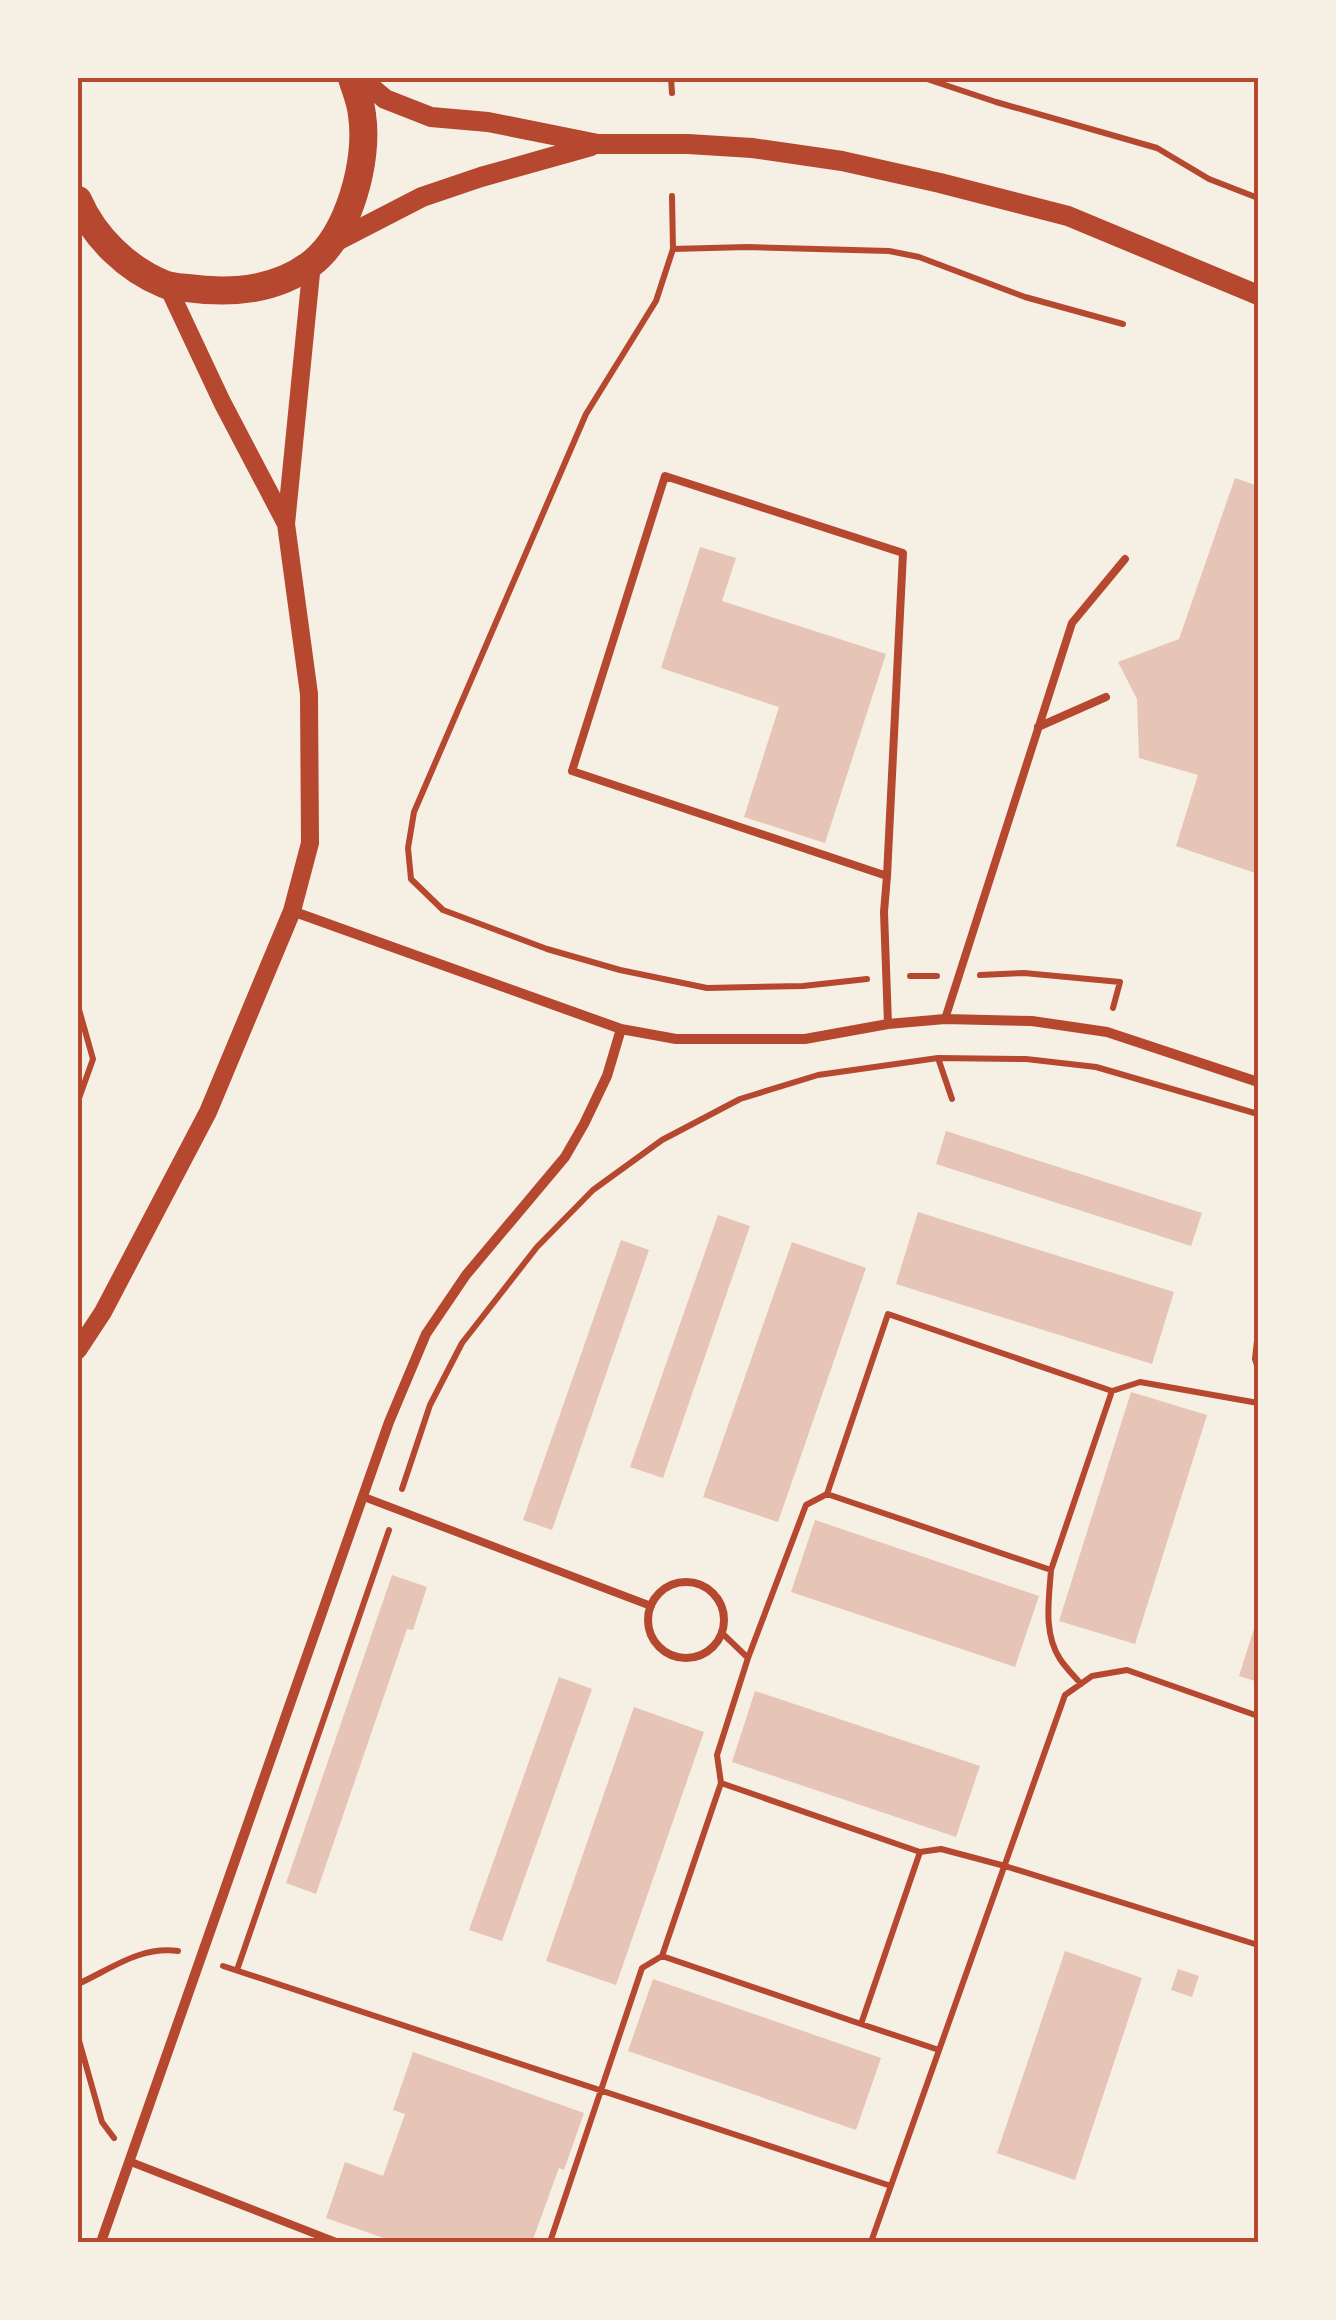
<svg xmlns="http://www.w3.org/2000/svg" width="1336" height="2320" font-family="'PT Sans',sans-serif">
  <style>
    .building { fill: #e6c5b7 }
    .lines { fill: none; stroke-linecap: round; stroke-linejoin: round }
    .path { stroke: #b5482f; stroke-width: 6 }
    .service { stroke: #b5482f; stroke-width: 8 }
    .minor { stroke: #b5482f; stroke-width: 10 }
    .tertiary { stroke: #b5482f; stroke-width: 18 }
    .secondary { stroke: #b5482f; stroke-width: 20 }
    .trunk { stroke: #b5482f; stroke-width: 28 }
    .neatline { fill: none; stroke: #b5482f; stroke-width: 4 }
  </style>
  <rect width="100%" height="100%" fill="#f6efe4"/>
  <path class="building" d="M 1235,478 L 1258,486 L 1258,874 L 1176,846 L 1198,775 L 1139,758 L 1137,699 L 1118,662 L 1179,639 Z
    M 700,547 L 736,558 L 722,601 L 886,654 L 825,843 L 744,817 L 779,707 L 661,668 Z
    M 946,1131 L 1202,1213 L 1191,1246 L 936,1164 Z
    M 918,1212 L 1174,1292 L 1152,1364 L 896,1284 Z
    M 718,1215 L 750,1226 L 663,1478 L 630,1467 Z
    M 621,1240 L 649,1250 L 552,1530 L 523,1520 Z
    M 792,1242 L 866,1268 L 778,1522 L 703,1497 Z
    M 1131,1392 L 1207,1415 L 1135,1644 L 1059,1621 Z
    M 815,1520 L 1039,1596 L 1015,1667 L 791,1592 Z
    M 392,1575 L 427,1587 L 413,1630 L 407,1629 L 316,1894 L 286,1883 Z
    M 1258,1616 L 1258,1682 L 1239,1676 Z
    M 559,1677 L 592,1689 L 502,1941 L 469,1930 Z
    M 755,1691 L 980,1766 L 956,1837 L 732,1762 Z
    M 634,1707 L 704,1732 L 616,1985 L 546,1961 Z
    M 1065,1951 L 1142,1978 L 1075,2180 L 997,2153 Z
    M 1178,1969 L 1199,1976 L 1192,1997 L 1171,1990 Z
    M 653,1979 L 881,2058 L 856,2130 L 628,2051 Z
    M 413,2052 L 584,2113 L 564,2170 L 559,2168 L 532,2242 L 395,2242 L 326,2218 L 345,2162 L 383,2176 L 405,2114 L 393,2110 Z"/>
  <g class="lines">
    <path class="path" d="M 671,78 L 672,93
      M 924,78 L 996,102 L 1157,148 L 1209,179 L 1258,198
      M 672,196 L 673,249 L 656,301 L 586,414 L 414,812 L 408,848 L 411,879 L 443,910 L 547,949 L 620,970 L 707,988 L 803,986 L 867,979
      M 673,249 L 747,247 L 889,251 L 919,257 L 1025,297 L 1123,324
      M 980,975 L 1024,973 L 1120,982 L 1113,1008
      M 910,976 L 937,976
      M 78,1006 L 93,1059 L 78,1101
      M 938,1058 L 952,1099
      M 1112,1391 L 1051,1570 L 827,1494 L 888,1314 L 1112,1391 L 1140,1382 L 1258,1403
      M 402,1489 L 430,1405 L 462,1343 L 537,1247 L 593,1190 L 662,1140 L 740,1099 L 818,1075 L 938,1058 L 1026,1059 L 1096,1067 L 1258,1114
      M 1051,1570 C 1049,1599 1043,1633 1060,1659 C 1066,1668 1074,1676 1081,1684
      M 722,1633 L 748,1658
      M 721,1783 L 920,1852 L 861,2024 L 662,1956 L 721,1783 L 717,1755 L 748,1658 L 806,1505 L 827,1494
      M 920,1852 L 941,1849 L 1005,1866 L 1258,1945
      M 223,1966 L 891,2186
      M 237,1970 L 389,1530
      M 78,1984 C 111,1969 140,1946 178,1951
      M 861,2024 L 939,2050
      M 78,2037 L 102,2122 L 114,2138
      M 550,2242 L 642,1968 L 662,1956
      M 871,2242 L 1065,1695 L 1092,1676 L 1127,1670 L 1258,1716"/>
    <path class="service" d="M 1038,727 L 1106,697
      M 887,876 L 572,771 L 665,476 L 903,553 L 887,876 L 884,912 L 888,1024
      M 945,1019 L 1072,623 L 1125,559
      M 1258,1341 L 1256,1359 L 1258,1365
      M 364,1497 L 651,1606
      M648 1620a38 38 0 1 1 76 0a38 38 0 1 1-76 0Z
      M 131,2162 L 336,2242"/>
    <path class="minor" d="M 292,911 L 621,1029 L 676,1039 L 805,1039 L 888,1024 L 945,1019 L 1032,1021 L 1107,1032 L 1258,1082
      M 101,2242 L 389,1422 L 426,1334 L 466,1275 L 565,1157 L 584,1124 L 607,1076 L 621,1029"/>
    <path class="tertiary" d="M 167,285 L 222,402 L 286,524
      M 78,1350 L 103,1312 L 208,1112 L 292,911 L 310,843 L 309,694 L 286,524 L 312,263"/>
    <path class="secondary" d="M 360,78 L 385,99 L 431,117 L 488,122 L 598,144 L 688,144 L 752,148 L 842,161 L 940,183 L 1068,216 L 1258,295
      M 329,245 L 422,197 L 481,177 L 591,146"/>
    <path class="trunk" d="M 78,200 C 94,237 127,269 164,284 C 171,287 179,287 187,288 C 230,294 276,291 312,263 C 349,234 369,160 362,115 C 361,102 355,89 352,78"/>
  </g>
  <rect width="1336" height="2320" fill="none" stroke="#f6efe4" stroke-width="160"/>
  <rect x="80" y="80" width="1176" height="2160" class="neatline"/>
</svg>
